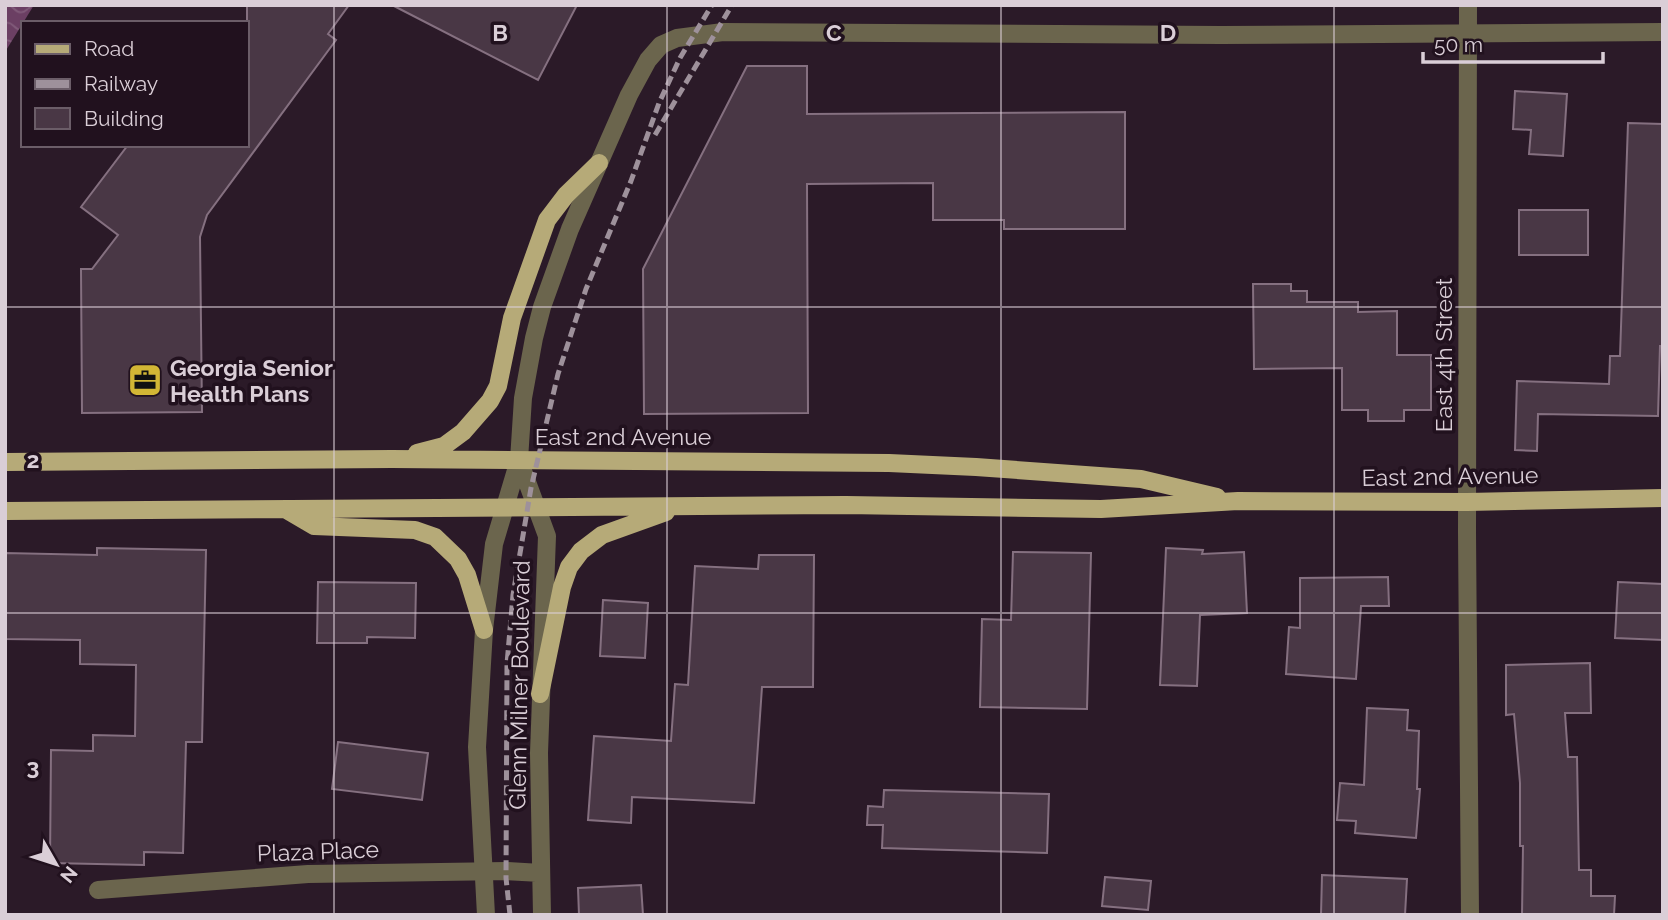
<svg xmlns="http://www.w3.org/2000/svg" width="1668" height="920" font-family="Raleway,sans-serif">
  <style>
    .water { fill: url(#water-waves) }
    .building { fill: #493745; stroke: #857080; stroke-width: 2 }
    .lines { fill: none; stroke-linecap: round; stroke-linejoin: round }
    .minor { stroke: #6b654d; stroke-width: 18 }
    .major { stroke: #b6aa78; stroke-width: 18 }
    .rail { stroke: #9e919b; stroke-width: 5; stroke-dasharray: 10 5; stroke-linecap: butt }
    .grid { fill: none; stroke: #daced7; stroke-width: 2; stroke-opacity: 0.55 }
    .labels { text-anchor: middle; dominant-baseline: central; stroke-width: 7; stroke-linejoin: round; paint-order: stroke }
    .street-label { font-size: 23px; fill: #daced7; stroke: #21111e }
    .poi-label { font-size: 23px; font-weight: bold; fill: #daced7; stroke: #21111e; text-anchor: start }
    .grid-label { font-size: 23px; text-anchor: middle; font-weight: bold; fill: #daced7; stroke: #21111e; stroke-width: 7; stroke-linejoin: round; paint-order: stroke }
  </style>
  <defs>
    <pattern id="water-waves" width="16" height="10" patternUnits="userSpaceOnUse" patternTransform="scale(1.75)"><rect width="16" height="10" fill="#6b3f63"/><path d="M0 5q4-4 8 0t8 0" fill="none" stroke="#805a79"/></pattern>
  </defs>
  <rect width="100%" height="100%" fill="#2b1a28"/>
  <path class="water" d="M 5,5 L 34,5 L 5,52 Z"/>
  <path class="building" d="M 247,5 L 349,5 L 328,34 L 336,40 L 207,215 L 200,237 L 202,412 L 82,413 L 81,269 L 92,269 L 118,235 L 81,207 L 128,145 L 247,145 Z
    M 392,5 L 577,5 L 538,80 Z
    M 747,66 L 807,66 L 807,114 L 1125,112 L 1125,229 L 1004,229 L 1004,220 L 933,220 L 933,183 L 807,184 L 808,413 L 644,414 L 643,269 Z
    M 1515,91 L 1567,94 L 1563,156 L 1529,154 L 1531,130 L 1513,129 Z
    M 1628,123 L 1663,124 L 1663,346 L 1660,346 L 1658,416 L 1538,414 L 1537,451 L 1515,450 L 1517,381 L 1609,384 L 1610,356 L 1620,356 Z
    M 1519,210 L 1588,210 L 1588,255 L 1519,255 Z
    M 1253,284 L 1291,284 L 1291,291 L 1307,291 L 1307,302 L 1358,302 L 1358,312 L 1397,311 L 1397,355 L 1431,355 L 1431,410 L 1404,410 L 1404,421 L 1368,421 L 1368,410 L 1342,410 L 1342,368 L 1254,369 Z
    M 97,548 L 206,550 L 202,742 L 186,742 L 183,853 L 144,852 L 144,865 L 50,863 L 51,750 L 93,751 L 93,735 L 135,736 L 136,665 L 80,664 L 80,640 L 5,639 L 5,553 L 97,555 Z
    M 1166,548 L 1203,550 L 1202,554 L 1244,552 L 1247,613 L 1200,615 L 1197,686 L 1160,685 Z
    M 1013,552 L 1091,553 L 1087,709 L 980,707 L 982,619 L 1011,620 Z
    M 759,555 L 814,555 L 813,687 L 762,687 L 754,803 L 632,797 L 631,823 L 588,820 L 594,736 L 671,741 L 675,684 L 688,685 L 695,566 L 758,569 Z
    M 1388,577 L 1389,606 L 1361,606 L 1356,679 L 1286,674 L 1289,627 L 1300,628 L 1300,578 Z
    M 318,582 L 416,583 L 415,638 L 367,637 L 367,643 L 317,643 Z
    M 1618,582 L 1663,584 L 1663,640 L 1615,638 Z
    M 603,600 L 648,603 L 645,658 L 600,656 Z
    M 1590,663 L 1591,713 L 1565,713 L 1568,757 L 1577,757 L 1579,870 L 1591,870 L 1591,896 L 1615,896 L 1614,915 L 1522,915 L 1523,846 L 1520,846 L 1520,783 L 1514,714 L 1506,715 L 1506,665 Z
    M 1367,708 L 1408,710 L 1407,730 L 1419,731 L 1417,789 L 1420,789 L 1416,838 L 1355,833 L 1356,821 L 1337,820 L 1340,783 L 1364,785 Z
    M 338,742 L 428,753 L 422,800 L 332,789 Z
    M 884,790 L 1049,794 L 1047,853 L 882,848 L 883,825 L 867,825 L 868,806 L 883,807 Z
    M 1322,875 L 1407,879 L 1405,915 L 1321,915 Z
    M 1105,877 L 1151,881 L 1148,910 L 1102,906 Z
    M 641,885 L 643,915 L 579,915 L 578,888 Z"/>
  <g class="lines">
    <path class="minor" d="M 1468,5 L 1467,532 L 1470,915
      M 519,460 L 547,536 L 539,753 L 542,915
      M 98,890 L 308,874 L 506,871 L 541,873
      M 486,915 L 477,747 L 484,630 L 494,544 L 519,460 L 523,398 L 534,338 L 542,307 L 570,229 L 629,95 L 648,60 L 661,45 L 677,38 L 723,32 L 1221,35 L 1663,32"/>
    <path class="major" d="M 417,453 L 444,446 L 463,432 L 490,401 L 498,386 L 512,318 L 547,220 L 566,195 L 599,163
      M 5,462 L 392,459 L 889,463 L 976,467 L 1141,479 L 1217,497
      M 285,509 L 314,526 L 415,530 L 435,537 L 458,559 L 467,575 L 484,630
      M 5,511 L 846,505 L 1101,509 L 1238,501 L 1467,502 L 1663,498
      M 540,694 L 562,587 L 569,567 L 581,551 L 602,535 L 666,512"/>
    <path class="rail" d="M 655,135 L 732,5
      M 510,915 L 506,878 L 507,664 L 513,595 L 531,488 L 558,374 L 586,289 L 631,181 L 659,103 L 680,58 L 712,5"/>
  </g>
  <path class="grid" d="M 334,5 L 334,915M 667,5 L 667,915M 1001,5 L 1001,915M 1334,5 L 1334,915M 5,307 L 1663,307M 5,613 L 1663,613"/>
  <defs>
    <g id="office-square" transform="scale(1.75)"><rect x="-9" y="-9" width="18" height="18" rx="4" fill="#d2b635" stroke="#21111e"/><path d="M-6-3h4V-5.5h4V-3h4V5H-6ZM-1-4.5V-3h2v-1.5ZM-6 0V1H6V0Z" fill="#111"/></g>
  </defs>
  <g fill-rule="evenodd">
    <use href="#office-square" x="145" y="380"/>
  </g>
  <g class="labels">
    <g class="street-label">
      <text transform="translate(1443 355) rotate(-90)">East 4th Street</text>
      <text x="623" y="436">East 2nd Avenue</text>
      <text transform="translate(1450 476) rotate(-1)">East 2nd Avenue</text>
      <text transform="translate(519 685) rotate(-89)">Glenn Milner Boulevard</text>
      <text transform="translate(318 851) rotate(-2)">Plaza Place</text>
    </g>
    <g class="poi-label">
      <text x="170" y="367">Georgia Senior<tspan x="170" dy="26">Health Plans</tspan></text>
    </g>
  </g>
  <g class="grid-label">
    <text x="500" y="41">B</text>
    <text x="834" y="41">C</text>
    <text x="1168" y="41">D</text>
    <text x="33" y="468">2</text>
    <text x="33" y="775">3</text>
  </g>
  <rect width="1668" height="920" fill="none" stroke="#daced7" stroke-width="14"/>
  <rect x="21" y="21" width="228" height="126" fill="#21111e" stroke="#6b5d68" stroke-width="2"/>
  <rect x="35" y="44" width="35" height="10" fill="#b6aa78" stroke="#6b5d68" stroke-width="2"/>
  <text x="84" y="56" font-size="21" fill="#daced7">Road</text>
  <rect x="35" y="79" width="35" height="10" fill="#9e919b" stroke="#6b5d68" stroke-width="2"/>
  <text x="84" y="91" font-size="21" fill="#daced7">Railway</text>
  <rect x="35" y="108" width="35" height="21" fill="#493745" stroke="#6b5d68" stroke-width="2"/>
  <text x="84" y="126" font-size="21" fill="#daced7">Building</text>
  <g transform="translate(56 864) rotate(129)" stroke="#21111e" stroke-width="5" paint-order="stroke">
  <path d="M0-5L12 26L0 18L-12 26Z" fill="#daced7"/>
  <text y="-10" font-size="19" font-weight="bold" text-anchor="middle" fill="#daced7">N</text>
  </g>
  <path d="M1423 52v10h180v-10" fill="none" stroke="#daced7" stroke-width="3.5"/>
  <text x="1434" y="52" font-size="21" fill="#daced7" stroke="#21111e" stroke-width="5" paint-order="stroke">50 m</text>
</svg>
